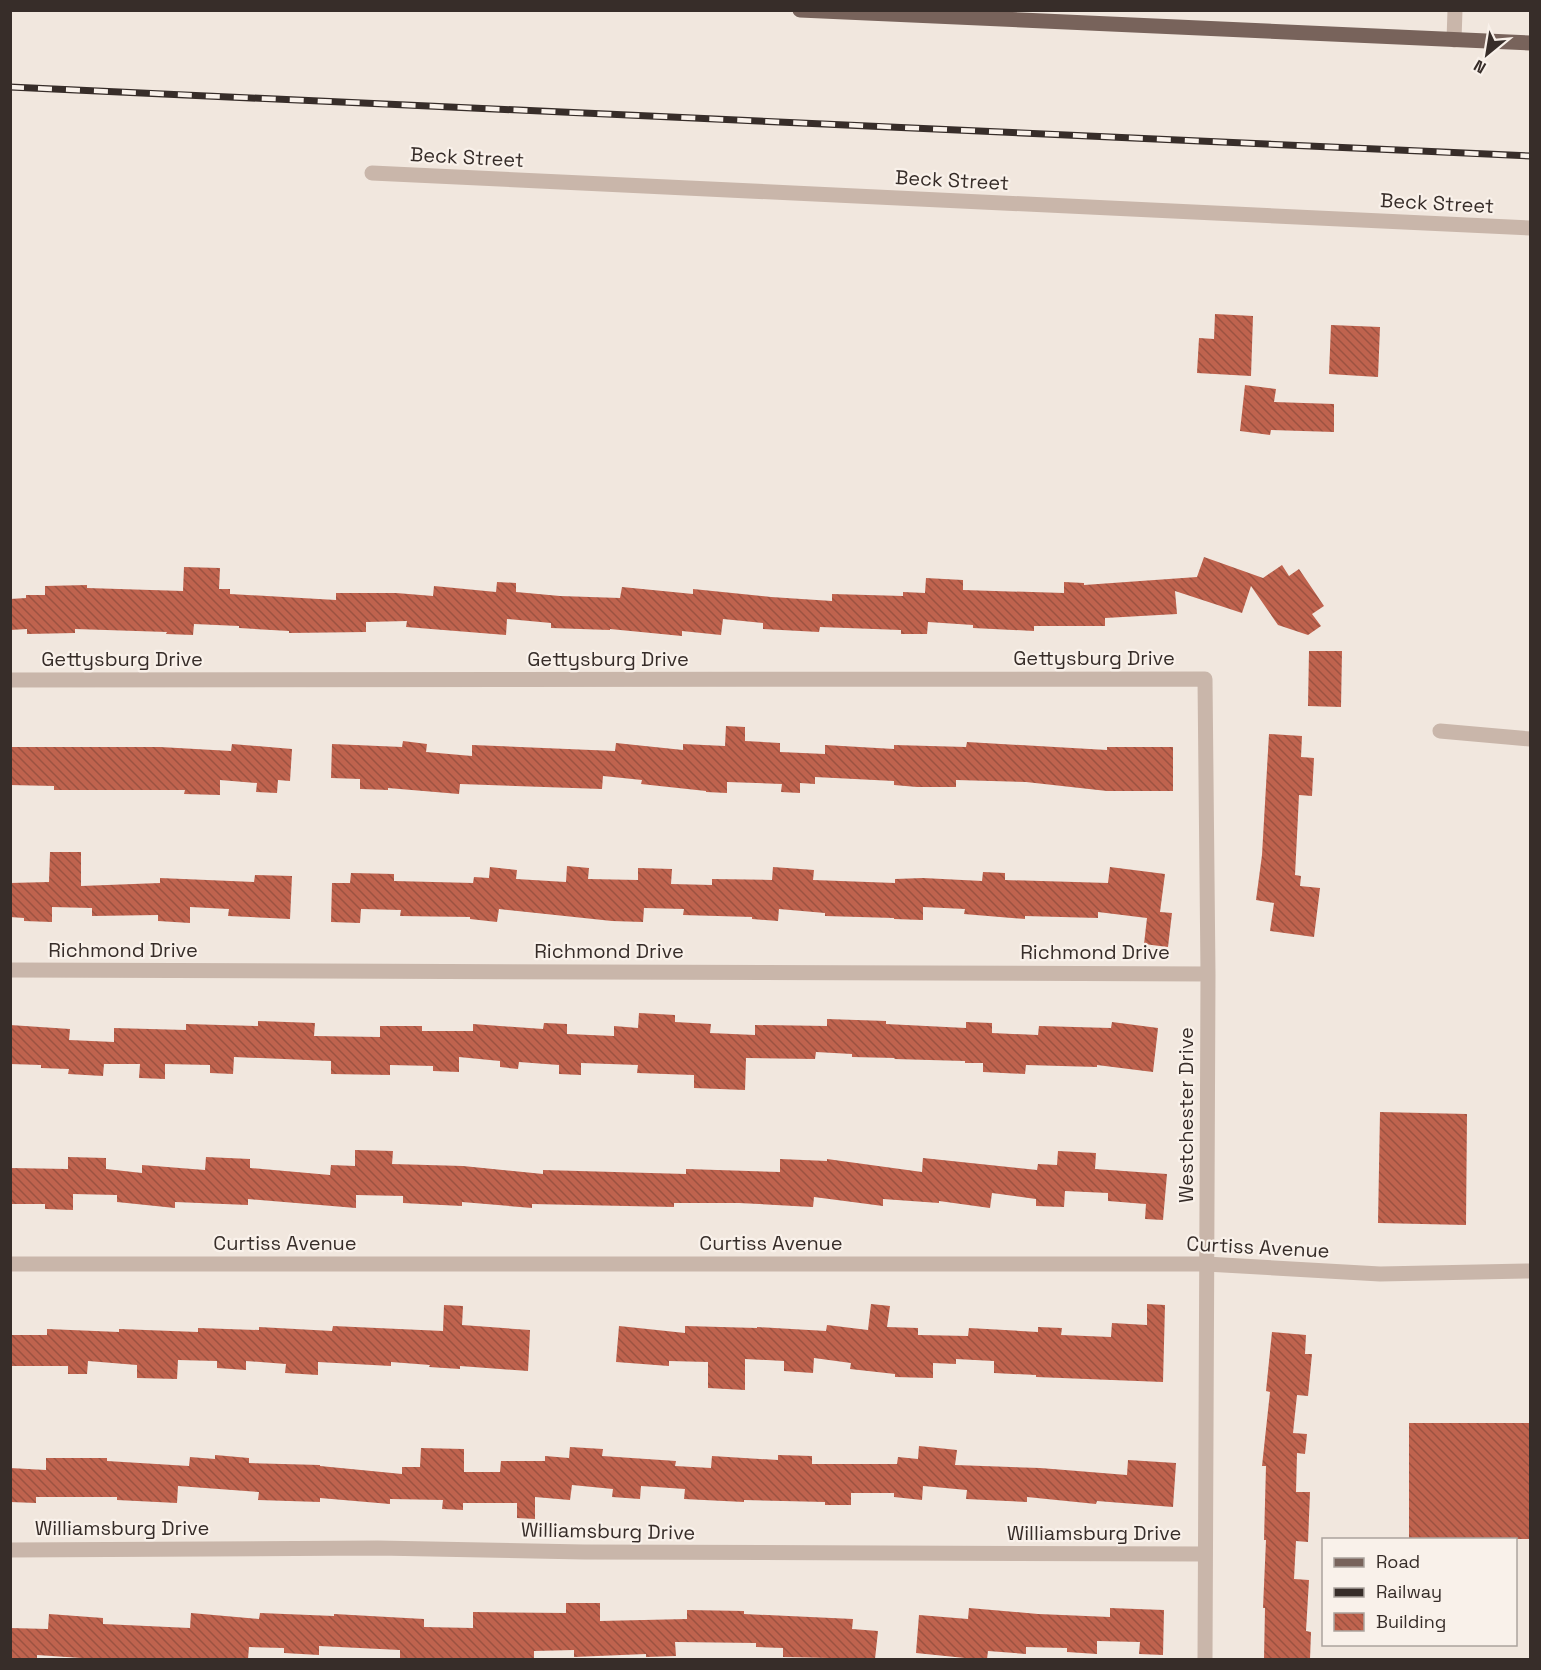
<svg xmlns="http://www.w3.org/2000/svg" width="1541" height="1670" font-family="'Space Grotesk',sans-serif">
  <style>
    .building { fill: url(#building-back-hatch) }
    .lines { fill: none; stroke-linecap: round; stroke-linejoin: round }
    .street { stroke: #c9b6aa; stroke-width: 15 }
    .primary { stroke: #78635b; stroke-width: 15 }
    .rail-casing { stroke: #372d29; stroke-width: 7 }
    .rail { stroke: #f9f1ea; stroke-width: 4.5; stroke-dasharray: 14; stroke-linecap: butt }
    .labels { text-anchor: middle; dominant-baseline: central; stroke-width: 4.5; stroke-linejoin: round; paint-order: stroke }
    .street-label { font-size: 20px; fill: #372d29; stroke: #f9f1ea }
  </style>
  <defs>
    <pattern id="building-back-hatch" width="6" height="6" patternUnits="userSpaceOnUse" patternTransform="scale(1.5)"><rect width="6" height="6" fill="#bf634e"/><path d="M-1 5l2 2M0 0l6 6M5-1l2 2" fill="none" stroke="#9c5241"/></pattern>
  </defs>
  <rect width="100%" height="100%" fill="#f1e7de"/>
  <path class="building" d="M 1215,314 L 1253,316 L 1251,376 L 1197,373 L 1199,338 L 1214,339 Z
    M 1331,325 L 1380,327 L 1378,377 L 1329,374 Z
    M 1245,385 L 1276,389 L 1274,402 L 1334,404 L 1334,432 L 1271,430 L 1270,435 L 1240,431 Z
    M 1204,557 L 1263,578 L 1282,565 L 1289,576 L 1299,569 L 1324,606 L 1312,614 L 1321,626 L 1308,635 L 1278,625 L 1251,586 L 1242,613 L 1175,591 L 1177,614 L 1105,618 L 1105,626 L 1034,626 L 1034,631 L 973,628 L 973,625 L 928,622 L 927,634 L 901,634 L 901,630 L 820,627 L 819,632 L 763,629 L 763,623 L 723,619 L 721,635 L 682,631 L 682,636 L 610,629 L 610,630 L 551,628 L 551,623 L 507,619 L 506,635 L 406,627 L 407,621 L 366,622 L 366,632 L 289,633 L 289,631 L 239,628 L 239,626 L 194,624 L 193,635 L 166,634 L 167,632 L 75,629 L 75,633 L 27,634 L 27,629 L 10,630 L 10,599 L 26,598 L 26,595 L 45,595 L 45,586 L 87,585 L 87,588 L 183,591 L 184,567 L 220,568 L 219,589 L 230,589 L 230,594 L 336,600 L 336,593 L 396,593 L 433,596 L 434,586 L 496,592 L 497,582 L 516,583 L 516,592 L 560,596 L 620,598 L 622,587 L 693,594 L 693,589 L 771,597 L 832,601 L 832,594 L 903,596 L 903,592 L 925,593 L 926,578 L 963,580 L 963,590 L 1064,593 L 1064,582 L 1084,583 L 1084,585 L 1197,577 Z
    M 1309,651 L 1342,651 L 1341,707 L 1308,706 Z
    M 726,726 L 745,727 L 745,741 L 780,743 L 780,752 L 825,754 L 825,745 L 894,749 L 894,745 L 966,747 L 967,742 L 1107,750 L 1107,747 L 1173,747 L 1173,791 L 1107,791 L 1026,782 L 956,780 L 956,787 L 917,787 L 894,785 L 894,781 L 815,777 L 815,784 L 800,783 L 800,793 L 781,792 L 782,784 L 727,782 L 727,793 L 706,792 L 706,791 L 641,784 L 642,780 L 603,776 L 602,789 L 460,784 L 459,794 L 388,788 L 388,790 L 360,789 L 360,779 L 331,778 L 332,744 L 402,747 L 403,741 L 427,744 L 426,752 L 472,756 L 472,745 L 615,751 L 616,743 L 683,750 L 683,744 L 725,746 Z
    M 1269,734 L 1302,736 L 1301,757 L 1314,758 L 1312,796 L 1299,795 L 1295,875 L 1301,876 L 1300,886 L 1320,888 L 1314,937 L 1270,931 L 1274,903 L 1256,900 L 1262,855 Z
    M 232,744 L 292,749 L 290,781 L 278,780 L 277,793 L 256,792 L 257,783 L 220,780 L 220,795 L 184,794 L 185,790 L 54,790 L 54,786 L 10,785 L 10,747 L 160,747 L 231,751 Z
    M 50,852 L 81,852 L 81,886 L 160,883 L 160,878 L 254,882 L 255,875 L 292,876 L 290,919 L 228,916 L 229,909 L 190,907 L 190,923 L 158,921 L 158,915 L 92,916 L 92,908 L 52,907 L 52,922 L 24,921 L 24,918 L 10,917 L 10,883 L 49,882 Z
    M 567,866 L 589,868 L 588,879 L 638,880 L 638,868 L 672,869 L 671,884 L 712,885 L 712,879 L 772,880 L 773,867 L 814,870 L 813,880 L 895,883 L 895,879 L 923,878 L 982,881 L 983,872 L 1005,873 L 1005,880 L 1108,883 L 1110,867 L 1165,874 L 1160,912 L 1172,913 L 1168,947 L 1144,944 L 1147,918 L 1098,912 L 1098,918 L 1025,916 L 1025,919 L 964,914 L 965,909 L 923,907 L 923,920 L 894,919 L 894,918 L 825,916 L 825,913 L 779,909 L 778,921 L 752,919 L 752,917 L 683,915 L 684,909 L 644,908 L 643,922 L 612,921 L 499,909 L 497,922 L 470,919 L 470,917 L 400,916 L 401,910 L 361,909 L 360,923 L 331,922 L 332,883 L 350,883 L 351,873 L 394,874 L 394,881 L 473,883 L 474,877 L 489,878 L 490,867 L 517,870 L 516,879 L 566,882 Z
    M 639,1013 L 675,1015 L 675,1022 L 711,1024 L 710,1033 L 755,1035 L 755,1025 L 827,1026 L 827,1019 L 886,1021 L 886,1024 L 966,1028 L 966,1022 L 992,1023 L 992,1033 L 1038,1035 L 1039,1026 L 1111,1028 L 1112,1022 L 1158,1028 L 1153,1072 L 1097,1065 L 1097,1067 L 1026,1065 L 1025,1074 L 983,1072 L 983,1063 L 965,1063 L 965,1061 L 894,1059 L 895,1058 L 852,1057 L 852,1054 L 816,1052 L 815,1059 L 746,1058 L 745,1090 L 694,1088 L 694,1075 L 637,1073 L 638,1065 L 581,1063 L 581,1075 L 559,1074 L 559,1065 L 519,1062 L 518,1069 L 500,1067 L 500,1061 L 459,1057 L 459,1072 L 433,1071 L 433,1066 L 390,1065 L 390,1075 L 331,1074 L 331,1061 L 234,1057 L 233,1074 L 210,1073 L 210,1065 L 165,1064 L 165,1079 L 139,1078 L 140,1064 L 104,1064 L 103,1076 L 68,1074 L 69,1069 L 41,1068 L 41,1065 L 10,1064 L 10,1025 L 70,1029 L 69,1040 L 114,1042 L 114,1028 L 186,1030 L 186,1024 L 258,1026 L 258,1021 L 315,1023 L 314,1036 L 380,1037 L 380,1026 L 422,1026 L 422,1031 L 473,1031 L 473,1024 L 543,1029 L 544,1023 L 567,1024 L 567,1034 L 614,1036 L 614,1026 L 638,1028 Z
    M 1380,1112 L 1467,1114 L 1466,1225 L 1378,1223 Z
    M 355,1150 L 393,1151 L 392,1164 L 463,1166 L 543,1174 L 543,1170 L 686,1174 L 686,1169 L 780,1172 L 780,1159 L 827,1161 L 827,1159 L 922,1172 L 923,1158 L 1037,1170 L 1038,1164 L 1057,1165 L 1058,1151 L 1096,1153 L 1095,1169 L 1167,1174 L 1163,1220 L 1145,1219 L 1146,1204 L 1108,1201 L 1108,1193 L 1065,1191 L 1064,1207 L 1036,1206 L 1036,1199 L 992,1193 L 990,1208 L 939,1201 L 939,1203 L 883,1199 L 883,1206 L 814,1197 L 813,1207 L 739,1203 L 674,1203 L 674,1207 L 532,1204 L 532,1208 L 462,1202 L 462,1206 L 403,1203 L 403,1196 L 356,1195 L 356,1208 L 248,1199 L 248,1205 L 175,1202 L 175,1208 L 117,1202 L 117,1195 L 73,1194 L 73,1210 L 45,1209 L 45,1204 L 10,1204 L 10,1168 L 68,1169 L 68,1157 L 106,1158 L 106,1169 L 142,1173 L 142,1165 L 205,1170 L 206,1157 L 250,1159 L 250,1168 L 330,1175 L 331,1165 L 355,1166 Z
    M 871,1304 L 890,1306 L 887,1327 L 918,1328 L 918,1335 L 968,1336 L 969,1328 L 1038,1332 L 1038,1327 L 1062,1328 L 1061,1335 L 1111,1337 L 1112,1323 L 1147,1325 L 1147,1304 L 1165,1305 L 1163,1382 L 1036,1377 L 1036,1375 L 994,1373 L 994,1361 L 956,1359 L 956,1364 L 933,1363 L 933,1378 L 895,1377 L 895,1374 L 850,1369 L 851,1363 L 814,1358 L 813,1373 L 784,1371 L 784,1361 L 745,1359 L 745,1390 L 708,1388 L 708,1362 L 669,1361 L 669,1366 L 616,1362 L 619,1326 L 685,1333 L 685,1326 L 757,1328 L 757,1327 L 826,1331 L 827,1325 L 868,1330 Z
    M 444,1305 L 463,1306 L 462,1325 L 530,1330 L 528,1371 L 460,1366 L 460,1369 L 429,1367 L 430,1365 L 391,1362 L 391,1366 L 318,1362 L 318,1375 L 285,1373 L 286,1364 L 246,1361 L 246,1370 L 217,1368 L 217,1361 L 178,1360 L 177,1379 L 137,1378 L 137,1365 L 88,1361 L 87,1374 L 68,1374 L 68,1366 L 10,1366 L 10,1335 L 47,1335 L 47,1329 L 119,1332 L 119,1329 L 198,1332 L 198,1328 L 259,1330 L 259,1327 L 332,1331 L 333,1326 L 443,1331 Z
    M 1272,1332 L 1306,1335 L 1305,1354 L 1312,1354 L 1308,1396 L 1297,1395 L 1293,1433 L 1307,1434 L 1305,1454 L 1297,1453 L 1296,1492 L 1310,1492 L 1308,1542 L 1296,1541 L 1294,1579 L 1309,1580 L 1306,1631 L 1311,1632 L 1310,1659 L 1264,1659 L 1265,1608 L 1263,1608 L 1266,1540 L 1264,1540 L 1266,1466 L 1262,1466 L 1270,1392 L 1266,1391 Z
    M 1409,1423 L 1530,1423 L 1530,1539 L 1409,1539 Z
    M 919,1446 L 957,1450 L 955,1465 L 1040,1468 L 1127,1475 L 1128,1460 L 1176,1463 L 1173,1507 L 1097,1501 L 1096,1504 L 1027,1497 L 1027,1502 L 966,1499 L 967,1490 L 923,1486 L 922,1500 L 894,1497 L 894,1493 L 851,1493 L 851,1505 L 825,1505 L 825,1502 L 744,1500 L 744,1502 L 684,1499 L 685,1489 L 641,1486 L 640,1499 L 612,1497 L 613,1489 L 572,1485 L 570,1500 L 535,1497 L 535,1519 L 517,1518 L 517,1503 L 463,1503 L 463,1510 L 442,1509 L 443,1500 L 390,1499 L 390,1504 L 320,1498 L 320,1502 L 258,1500 L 259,1492 L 178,1486 L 177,1503 L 117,1500 L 117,1497 L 36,1497 L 36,1503 L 10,1502 L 10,1468 L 46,1470 L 46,1458 L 107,1458 L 107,1461 L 189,1466 L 190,1457 L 215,1459 L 215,1455 L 249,1458 L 249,1463 L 320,1465 L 320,1466 L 402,1474 L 402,1467 L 420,1467 L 421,1448 L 464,1449 L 464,1472 L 500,1472 L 501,1461 L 545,1461 L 545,1456 L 569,1458 L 570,1447 L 603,1449 L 602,1456 L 676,1461 L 675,1466 L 711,1468 L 712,1456 L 778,1460 L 778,1455 L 812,1456 L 812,1464 L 897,1464 L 898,1457 L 918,1459 Z
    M 566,1603 L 600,1603 L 600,1621 L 687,1619 L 687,1610 L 744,1611 L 744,1614 L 853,1619 L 852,1629 L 878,1631 L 875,1659 L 783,1657 L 783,1648 L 756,1647 L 756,1643 L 675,1642 L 676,1656 L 646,1657 L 646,1654 L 574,1657 L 574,1650 L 534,1651 L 534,1659 L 400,1659 L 400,1650 L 319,1646 L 319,1655 L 284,1653 L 284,1648 L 249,1647 L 248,1659 L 96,1659 L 37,1655 L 37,1659 L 10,1659 L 10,1628 L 48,1629 L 49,1614 L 103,1618 L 103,1624 L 190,1628 L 191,1613 L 259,1619 L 260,1613 L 334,1616 L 334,1614 L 424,1619 L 424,1627 L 473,1628 L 473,1612 L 566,1613 Z
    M 969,1608 L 1038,1614 L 1110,1617 L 1110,1608 L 1164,1610 L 1163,1655 L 1139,1654 L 1140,1642 L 1097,1641 L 1097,1654 L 1067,1652 L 1067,1648 L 1026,1647 L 1026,1654 L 988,1651 L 987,1659 L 964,1659 L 965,1658 L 916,1653 L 919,1615 L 968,1619 Z"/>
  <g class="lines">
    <path class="street" d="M 1454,40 L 1455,10
      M 372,173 L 1530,228
      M 10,680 L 1205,679 L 1208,974 L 1205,1660
      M 1440,731 L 1530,739
      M 10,970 L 1208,974
      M 10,1264 L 1206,1264 L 1380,1274 L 1530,1271
      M 10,1550 L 378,1548 L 584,1552 L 1205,1554"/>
    <path class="primary" d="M 800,10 L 1530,43"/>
    <g class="rail-casing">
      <path id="rail" d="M 10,87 L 1530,156"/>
    </g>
    <use href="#rail" class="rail"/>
  </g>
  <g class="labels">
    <g class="street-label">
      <text transform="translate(467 157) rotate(3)">Beck Street</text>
      <text transform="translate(952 180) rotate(3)">Beck Street</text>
      <text transform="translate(1437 203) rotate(3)">Beck Street</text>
      <text x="1094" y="658">Gettysburg Drive</text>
      <text x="122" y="659">Gettysburg Drive</text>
      <text x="608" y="659">Gettysburg Drive</text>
      <text x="123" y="950">Richmond Drive</text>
      <text x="609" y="951">Richmond Drive</text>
      <text x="1095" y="952">Richmond Drive</text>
      <text transform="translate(1186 1115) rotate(-90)">Westchester Drive</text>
      <text x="285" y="1243">Curtiss Avenue</text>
      <text x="771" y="1243">Curtiss Avenue</text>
      <text transform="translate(1258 1247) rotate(3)">Curtiss Avenue</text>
      <text x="122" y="1528">Williamsburg Drive</text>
      <text transform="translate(608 1531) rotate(1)">Williamsburg Drive</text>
      <text x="1094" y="1533">Williamsburg Drive</text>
    </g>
  </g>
  <rect width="1541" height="1670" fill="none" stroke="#372d29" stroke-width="24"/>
  <rect x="1322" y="1538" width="195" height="108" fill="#f9f1ea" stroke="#aba39d" stroke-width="1.5"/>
  <rect x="1334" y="1558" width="30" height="9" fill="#78635b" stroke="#aba39d" stroke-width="1.5"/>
  <text x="1376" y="1568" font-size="18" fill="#372d29">Road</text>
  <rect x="1334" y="1588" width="30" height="9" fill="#372d29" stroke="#aba39d" stroke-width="1.5"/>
  <text x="1376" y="1598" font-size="18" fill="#372d29">Railway</text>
  <rect x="1334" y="1613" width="30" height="18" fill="url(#building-back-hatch)" stroke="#aba39d" stroke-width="1.5"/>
  <text x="1376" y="1628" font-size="18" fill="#372d29">Building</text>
  <g transform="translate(1487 54) rotate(210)" stroke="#f9f1ea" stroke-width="4.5" paint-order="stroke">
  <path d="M0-4.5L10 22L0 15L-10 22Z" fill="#372d29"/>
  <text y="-9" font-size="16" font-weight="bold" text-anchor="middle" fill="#372d29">N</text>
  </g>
</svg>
